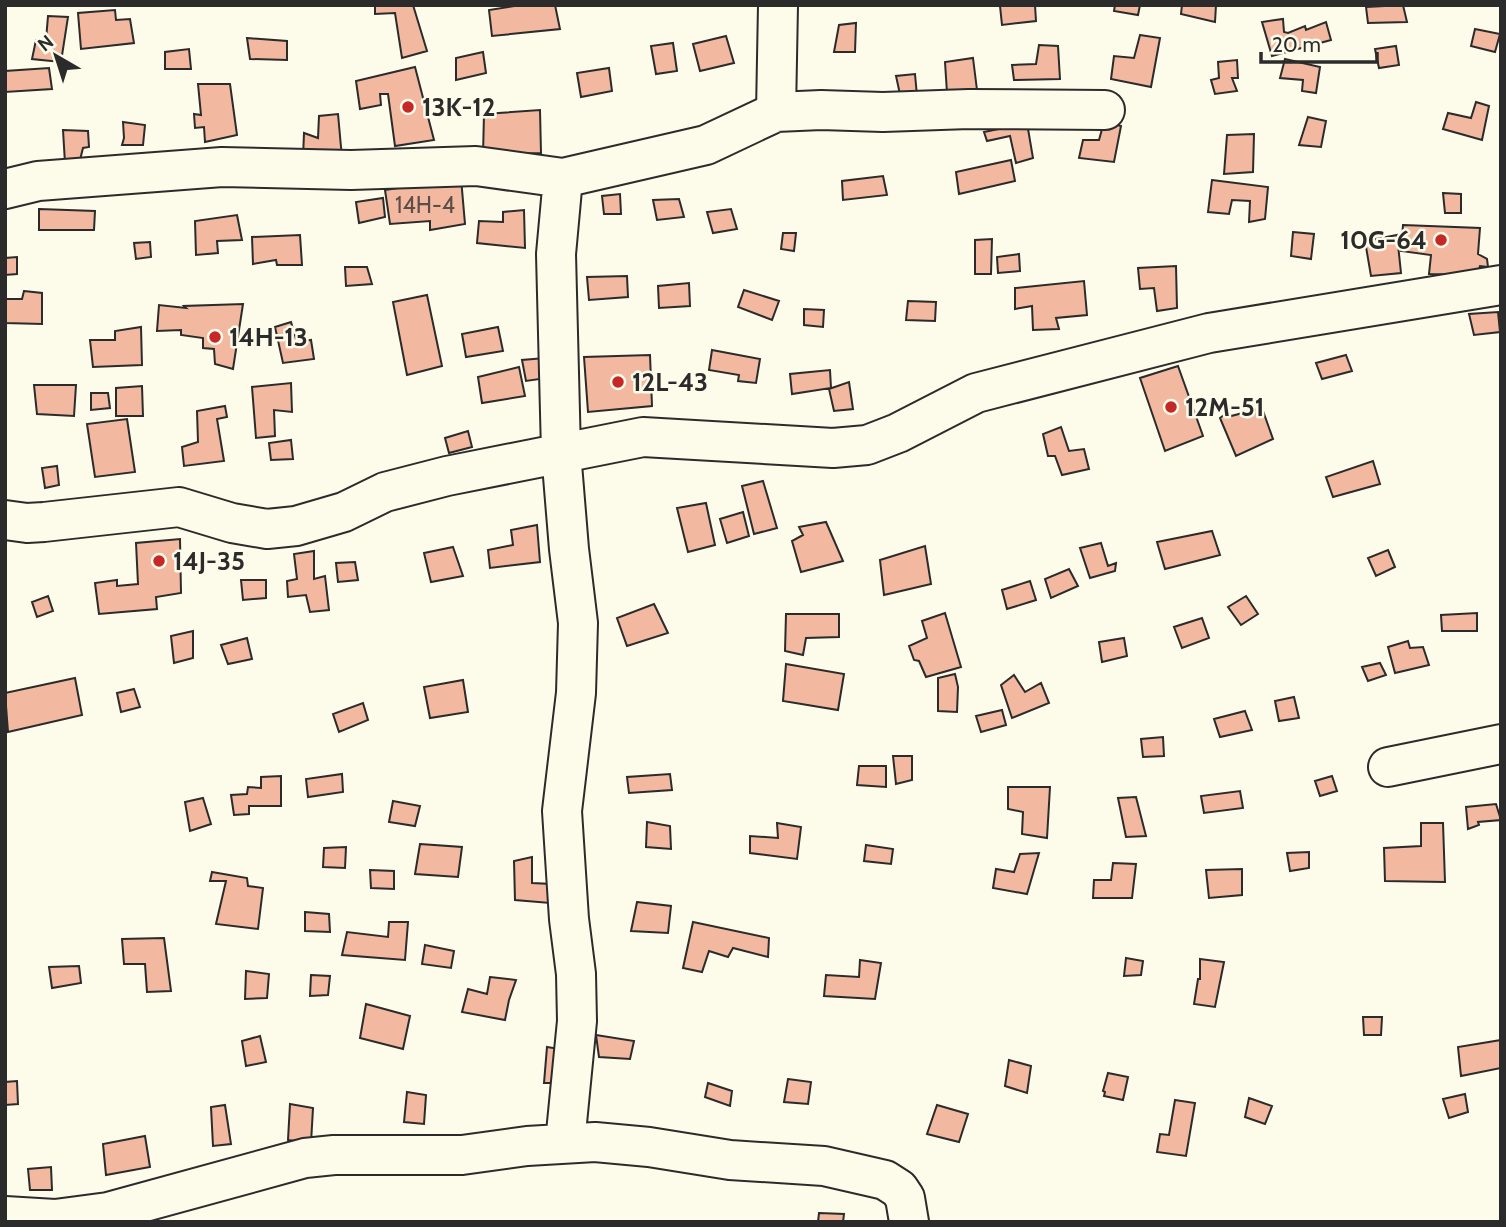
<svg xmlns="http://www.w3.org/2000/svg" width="1506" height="1227" font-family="Cabin,sans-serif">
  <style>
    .building { fill: #f2b8a0; stroke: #2b2b2b; stroke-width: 2 }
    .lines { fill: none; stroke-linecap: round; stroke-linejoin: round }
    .minor-casing { stroke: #2b2b2b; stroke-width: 42 }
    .minor { stroke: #fdfbea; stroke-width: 38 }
    .poi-dot { fill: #c62828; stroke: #fdfbea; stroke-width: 2.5 }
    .labels { text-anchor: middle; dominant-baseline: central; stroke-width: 5; stroke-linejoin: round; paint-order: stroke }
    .number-label { font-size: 23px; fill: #5d4e48 }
    .poi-label { font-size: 26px; font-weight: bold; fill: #2b2b2b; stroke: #fdfbea; text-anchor: start }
  </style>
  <rect width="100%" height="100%" fill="#fdfbea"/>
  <path class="building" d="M 375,5 L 413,5 L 427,51 L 402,58 L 395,13 L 375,14 Z
    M 555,5 L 560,29 L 492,36 L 489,10 L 521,5 Z
    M 1035,5 L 1036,21 L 1002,25 L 1000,6 Z
    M 1115,5 L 1140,5 L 1138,15 L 1114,11 Z
    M 1182,5 L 1216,5 L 1215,22 L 1181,14 Z
    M 1403,5 L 1407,22 L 1368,23 L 1366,7 Z
    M 115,10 L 116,20 L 130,19 L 134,43 L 81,49 L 78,13 Z
    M 48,16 L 68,17 L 61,62 L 32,59 L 36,40 L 46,40 Z
    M 1283,19 L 1284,32 L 1288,33 L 1305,26 L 1306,30 L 1326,22 L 1331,40 L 1272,56 L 1262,22 Z
    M 856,23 L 855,52 L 834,52 L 839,25 Z
    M 1475,29 L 1500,34 L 1495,52 L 1471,46 Z
    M 1140,35 L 1160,38 L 1151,87 L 1111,79 L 1114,56 L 1134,58 Z
    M 726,36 L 734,63 L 700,71 L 693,44 Z
    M 247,38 L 287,41 L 287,60 L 250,59 Z
    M 673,43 L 677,71 L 656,74 L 651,46 Z
    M 1039,45 L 1058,46 L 1060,79 L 1014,80 L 1012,65 L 1036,64 Z
    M 1396,46 L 1399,65 L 1379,68 L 1375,49 Z
    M 189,49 L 191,69 L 165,69 L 165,52 Z
    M 483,52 L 486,73 L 456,80 L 456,58 Z
    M 973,58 L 977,90 L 947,93 L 945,62 Z
    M 1285,59 L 1320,67 L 1316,93 L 1302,91 L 1303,80 L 1280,78 Z
    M 1237,60 L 1238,78 L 1232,78 L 1237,91 L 1215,94 L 1211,80 L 1219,78 L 1218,62 Z
    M 415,67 L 434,140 L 395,146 L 388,94 L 380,94 L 381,105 L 360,109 L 356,81 Z
    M 49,68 L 52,89 L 5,92 L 5,71 Z
    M 609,68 L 612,91 L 581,97 L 577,73 Z
    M 915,74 L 917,96 L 901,99 L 896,76 Z
    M 198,84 L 230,84 L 237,135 L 205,142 L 204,127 L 195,128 L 194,114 L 201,115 Z
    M 1476,102 L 1489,106 L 1482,140 L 1443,129 L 1448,113 L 1471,118 Z
    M 540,110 L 541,153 L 483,155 L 484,114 Z
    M 338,114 L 342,158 L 303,158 L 304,133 L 318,138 L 319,116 Z
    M 1308,117 L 1326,121 L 1321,147 L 1299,145 Z
    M 123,122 L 145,125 L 143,145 L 122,145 L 124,138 Z
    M 1104,122 L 1121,126 L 1114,162 L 1079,158 L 1083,140 L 1099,140 Z
    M 1027,123 L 1033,158 L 1016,163 L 1010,136 L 987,141 L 984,132 Z
    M 63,130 L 88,131 L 89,147 L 83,148 L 79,164 L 65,163 Z
    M 1254,134 L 1253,172 L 1224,174 L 1227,135 Z
    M 1011,160 L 1015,181 L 959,194 L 956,172 Z
    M 883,176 L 887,195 L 843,200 L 842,181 Z
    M 461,178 L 465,224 L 430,230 L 430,221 L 390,224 L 385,190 Z
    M 1212,180 L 1268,187 L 1265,219 L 1249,222 L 1250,201 L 1232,200 L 1229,214 L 1208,212 Z
    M 1443,193 L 1461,194 L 1461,213 L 1445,213 Z
    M 620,194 L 621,214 L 604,214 L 602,196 Z
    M 383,198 L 385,217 L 359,223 L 356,202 Z
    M 679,199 L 684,217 L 657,220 L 653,200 Z
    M 39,209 L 95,211 L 94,230 L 39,230 Z
    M 731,209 L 737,229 L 713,233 L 707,212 Z
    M 524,210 L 525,248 L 477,243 L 479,221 L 503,222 L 503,212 Z
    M 237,215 L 242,240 L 217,241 L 218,253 L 196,255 L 195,221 Z
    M 1403,225 L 1480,228 L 1478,254 L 1487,259 L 1488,267 L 1480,266 L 1477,275 L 1429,274 L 1431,255 L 1401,251 Z
    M 1293,232 L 1314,234 L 1311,259 L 1291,256 Z
    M 783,233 L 796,233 L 794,251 L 781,249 Z
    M 300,235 L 302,265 L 277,265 L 276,260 L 253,264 L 252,237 Z
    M 1397,235 L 1401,273 L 1371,276 L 1365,241 Z
    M 992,239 L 991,274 L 975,274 L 975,240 Z
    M 150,242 L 151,257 L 136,259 L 134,243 Z
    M 1019,254 L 1020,271 L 998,273 L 997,257 Z
    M 17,257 L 17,274 L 5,275 L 5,258 Z
    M 1176,266 L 1177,308 L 1157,311 L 1154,288 L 1140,289 L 1138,268 Z
    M 345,267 L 367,267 L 372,284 L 346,286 Z
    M 627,276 L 628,297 L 589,300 L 587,277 Z
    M 1084,281 L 1087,315 L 1056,318 L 1059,329 L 1033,330 L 1032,306 L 1015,309 L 1015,288 Z
    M 689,283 L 690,306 L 659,308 L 658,286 Z
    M 744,290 L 779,301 L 772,320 L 738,307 Z
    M 24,291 L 42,293 L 42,324 L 5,323 L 5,299 L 22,299 Z
    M 427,295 L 442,366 L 407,375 L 393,302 Z
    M 908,301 L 936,302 L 935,321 L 906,320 Z
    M 243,304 L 233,369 L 215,364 L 214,349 L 203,348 L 203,338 L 181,335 L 181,330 L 157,331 L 159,305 L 186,308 L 184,306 Z
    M 804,309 L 824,310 L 823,327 L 804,325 Z
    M 1498,312 L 1500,332 L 1474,335 L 1469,314 Z
    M 291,322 L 297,342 L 311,340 L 314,359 L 283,363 L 275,327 Z
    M 141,327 L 142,365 L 93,367 L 90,340 L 115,340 L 115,331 Z
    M 498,327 L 503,351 L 466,357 L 462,334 Z
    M 712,350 L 760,359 L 756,383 L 738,381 L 739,375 L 709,370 Z
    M 650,355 L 652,406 L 588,412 L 584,357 Z
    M 1346,355 L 1352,371 L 1322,379 L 1316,363 Z
    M 545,358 L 547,378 L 526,381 L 522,360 Z
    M 1178,366 L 1203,436 L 1165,451 L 1140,378 Z
    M 519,367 L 525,396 L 482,403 L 478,377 Z
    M 830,370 L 831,388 L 792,394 L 790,374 Z
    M 849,382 L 853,409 L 834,411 L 829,389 Z
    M 291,383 L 292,412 L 274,410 L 275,436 L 256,438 L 252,387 Z
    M 34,385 L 76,385 L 74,416 L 37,414 Z
    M 142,386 L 143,416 L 116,416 L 116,388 Z
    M 91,393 L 108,393 L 110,408 L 91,410 Z
    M 225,406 L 227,417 L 217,419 L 224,461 L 184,466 L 182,447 L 198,442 L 197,411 Z
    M 1262,408 L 1273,439 L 1236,456 L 1220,418 L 1228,412 L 1231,416 Z
    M 127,419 L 135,472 L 95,477 L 87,424 Z
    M 1061,427 L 1069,451 L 1084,449 L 1089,469 L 1062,475 L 1055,456 L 1048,456 L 1043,434 Z
    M 468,431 L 472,447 L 449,453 L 445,438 Z
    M 291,440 L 293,459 L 271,460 L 269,443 Z
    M 1373,461 L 1380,484 L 1333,497 L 1326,477 Z
    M 57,466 L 59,485 L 45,488 L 42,468 Z
    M 763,481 L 777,528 L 754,534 L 742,486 Z
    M 706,503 L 715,545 L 688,552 L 677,508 Z
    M 743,512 L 749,536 L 727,543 L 720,519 Z
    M 826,522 L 843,561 L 801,572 L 792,541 L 803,535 L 799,527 Z
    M 537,525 L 540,562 L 490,568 L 488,550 L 513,545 L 511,530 Z
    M 1212,531 L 1220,555 L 1165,569 L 1157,542 Z
    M 180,539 L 181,593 L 156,597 L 157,609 L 99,614 L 95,583 L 117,580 L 117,586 L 138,584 L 136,543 Z
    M 1101,543 L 1108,566 L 1116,563 L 1115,571 L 1090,578 L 1080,548 Z
    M 925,546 L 931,584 L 884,595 L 880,560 Z
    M 453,547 L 463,576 L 431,582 L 424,553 Z
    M 1388,550 L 1395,567 L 1376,576 L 1368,558 Z
    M 314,551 L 314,579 L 325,576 L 329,610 L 310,612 L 306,595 L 288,597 L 287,581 L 297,579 L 294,554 Z
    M 355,562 L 358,580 L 338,582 L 336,563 Z
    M 1069,569 L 1078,586 L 1051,598 L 1045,579 Z
    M 241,580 L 266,580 L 266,598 L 243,600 Z
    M 1030,581 L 1036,600 L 1007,609 L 1002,590 Z
    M 48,596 L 53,611 L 37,617 L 32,602 Z
    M 1246,596 L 1258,614 L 1241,625 L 1228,607 Z
    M 654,604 L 668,633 L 627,646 L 617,618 Z
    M 945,613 L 961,667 L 926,677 L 919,661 L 914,660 L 909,646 L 927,638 L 922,621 Z
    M 1477,613 L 1477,631 L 1442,631 L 1441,615 Z
    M 786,614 L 839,614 L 839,637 L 806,638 L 803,655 L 785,651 Z
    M 1202,618 L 1209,638 L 1182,648 L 1174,627 Z
    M 193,631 L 193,658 L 174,663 L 171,636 Z
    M 247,638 L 252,659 L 228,664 L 221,645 Z
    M 1124,638 L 1127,656 L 1102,662 L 1099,642 Z
    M 1408,641 L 1410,648 L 1423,647 L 1429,665 L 1395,673 L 1388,647 Z
    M 1380,663 L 1386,675 L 1368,681 L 1362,667 Z
    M 786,664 L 844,674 L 838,710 L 783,701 Z
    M 955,674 L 958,687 L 957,712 L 938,711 L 938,678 Z
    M 1014,675 L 1025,692 L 1041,683 L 1049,703 L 1012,718 L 1001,685 Z
    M 75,678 L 82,715 L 8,732 L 5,693 Z
    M 463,680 L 468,712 L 430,718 L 424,687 Z
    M 134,689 L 140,707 L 121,712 L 117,693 Z
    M 1294,697 L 1299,718 L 1279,721 L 1275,701 Z
    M 363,703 L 368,720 L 339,732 L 333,714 Z
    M 1002,710 L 1006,725 L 981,732 L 976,716 Z
    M 1245,711 L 1252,730 L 1220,737 L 1214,719 Z
    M 1163,737 L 1164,756 L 1143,757 L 1141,739 Z
    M 893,756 L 912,756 L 912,780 L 896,784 Z
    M 859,766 L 886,766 L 886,787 L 857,785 Z
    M 342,774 L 343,792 L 308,797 L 306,779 Z
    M 670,774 L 672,790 L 629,793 L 627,777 Z
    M 281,776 L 281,806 L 249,806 L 249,814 L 234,815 L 231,795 L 247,794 L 248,787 L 261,788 L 261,777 Z
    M 1332,776 L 1337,791 L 1320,796 L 1315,781 Z
    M 1008,787 L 1050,787 L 1047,838 L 1022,834 L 1023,812 L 1008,809 Z
    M 1240,791 L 1243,808 L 1204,813 L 1201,796 Z
    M 1136,797 L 1146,836 L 1126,837 L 1118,798 Z
    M 203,798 L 211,824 L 190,831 L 185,802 Z
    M 393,801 L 420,806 L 415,826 L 389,822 Z
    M 1496,804 L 1501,820 L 1478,822 L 1479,825 L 1468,829 L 1466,807 Z
    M 647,822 L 670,826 L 671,849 L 646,847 Z
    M 777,823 L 801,827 L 797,859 L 750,853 L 750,836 L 778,838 Z
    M 1421,823 L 1443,823 L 1445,882 L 1385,881 L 1384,848 L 1421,846 Z
    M 420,844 L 462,847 L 458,877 L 415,874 Z
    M 866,845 L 893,849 L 891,864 L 864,861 Z
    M 346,847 L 345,868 L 323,867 L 324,848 Z
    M 1309,852 L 1309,868 L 1290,871 L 1287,853 Z
    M 1039,853 L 1027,894 L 993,888 L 996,869 L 1014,872 L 1020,854 Z
    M 532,857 L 532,883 L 552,884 L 550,903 L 515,900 L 514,861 Z
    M 1113,863 L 1136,864 L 1132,898 L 1093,898 L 1094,880 L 1111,880 Z
    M 1242,869 L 1242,895 L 1209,898 L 1206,870 Z
    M 370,870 L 394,871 L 394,889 L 371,888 Z
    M 212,872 L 247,878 L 248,886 L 263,888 L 258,929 L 216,924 L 226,881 L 210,881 Z
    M 637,902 L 671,906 L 668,933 L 631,931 Z
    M 305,912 L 329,914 L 330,932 L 305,931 Z
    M 389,922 L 408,922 L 405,960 L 342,955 L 347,932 L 388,937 Z
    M 693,922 L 769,938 L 768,957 L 733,948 L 728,957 L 709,951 L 702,972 L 683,968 Z
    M 164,938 L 171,991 L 147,992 L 145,964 L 124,964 L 122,939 Z
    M 425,945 L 454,951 L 451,968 L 422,964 Z
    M 1126,958 L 1143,961 L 1141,975 L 1124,976 Z
    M 1200,959 L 1224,962 L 1215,1007 L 1194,1004 L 1198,979 L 1200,979 Z
    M 860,960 L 881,963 L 875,999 L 824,996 L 826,975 L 859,977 Z
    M 79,966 L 81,983 L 52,988 L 49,967 Z
    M 246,971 L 269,974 L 267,998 L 245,999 Z
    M 311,975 L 330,976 L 328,995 L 310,996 Z
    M 490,977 L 516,980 L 509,1000 L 505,1020 L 462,1012 L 468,989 L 487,994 Z
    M 366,1004 L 410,1016 L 403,1049 L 360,1038 Z
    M 1363,1017 L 1382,1017 L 1381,1035 L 1364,1035 Z
    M 596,1035 L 634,1041 L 630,1059 L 599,1057 Z
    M 260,1036 L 266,1062 L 246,1066 L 242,1041 Z
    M 1501,1040 L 1501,1068 L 1461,1076 L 1458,1047 Z
    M 547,1047 L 566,1050 L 562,1083 L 544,1083 Z
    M 1009,1060 L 1031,1066 L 1027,1093 L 1005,1086 Z
    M 1108,1073 L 1128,1077 L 1123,1100 L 1104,1096 L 1105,1092 L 1103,1091 Z
    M 788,1079 L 811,1082 L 808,1104 L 784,1102 Z
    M 17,1081 L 18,1104 L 5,1105 L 5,1082 Z
    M 708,1083 L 732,1091 L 730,1106 L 705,1097 Z
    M 407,1092 L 426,1095 L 424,1124 L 404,1122 Z
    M 1465,1094 L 1468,1112 L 1449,1118 L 1443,1099 Z
    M 1249,1098 L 1272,1106 L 1265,1124 L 1245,1117 Z
    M 1175,1100 L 1195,1103 L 1186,1156 L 1157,1152 L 1160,1134 L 1169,1135 Z
    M 290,1104 L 313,1108 L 311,1143 L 288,1140 Z
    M 225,1105 L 231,1144 L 213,1146 L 211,1107 Z
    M 937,1105 L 968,1114 L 959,1142 L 927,1134 Z
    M 145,1136 L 150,1167 L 106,1175 L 103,1144 Z
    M 51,1167 L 52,1190 L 30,1190 L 28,1169 Z
    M 819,1213 L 844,1214 L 843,1222 L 818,1222 Z"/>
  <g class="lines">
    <g class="minor-casing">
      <path id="minor" d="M 776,112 L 778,5
        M 5,189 L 38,181 L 222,167 L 351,170 L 476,166 L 563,178
        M 5,520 L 27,523 L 44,522 L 179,507 L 232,523 L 267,529 L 296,526 L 344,512 L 385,492 L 447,476 L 643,437 L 833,448 L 867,445 L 898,433 L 976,393 L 1209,333 L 1501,285
        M 1388,767 L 1501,744
        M 565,1143 L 577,1021 L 576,974 L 569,919 L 562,811 L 576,693 L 578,623 L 569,549 L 561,452 L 556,254 L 563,178 L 706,145 L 776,112 L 821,110 L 883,112 L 969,109 L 1105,110
        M 5,1216 L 55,1219 L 108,1212 L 305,1158 L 334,1155 L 462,1155 L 527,1146 L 595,1142 L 649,1147 L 730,1160 L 824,1166 L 885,1180 L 899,1189 L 905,1198 L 909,1222"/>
    </g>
    <use href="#minor" class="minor"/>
  </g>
  <g class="poi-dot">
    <circle cx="408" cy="107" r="7"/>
    <circle cx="1441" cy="240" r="7"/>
    <circle cx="215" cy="337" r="7"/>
    <circle cx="618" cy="382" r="7"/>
    <circle cx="1171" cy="407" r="7"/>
    <circle cx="159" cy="561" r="7"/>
  </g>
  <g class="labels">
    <g class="number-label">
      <text x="425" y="205">14H-4</text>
    </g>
    <g class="poi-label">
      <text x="422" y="107">13K-12</text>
      <text x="1427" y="240" text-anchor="end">10G-64</text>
      <text x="229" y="337">14H-13</text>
      <text x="632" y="382">12L-43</text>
      <text x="1185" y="407">12M-51</text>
      <text x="173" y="561">14J-35</text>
    </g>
  </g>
  <rect width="1506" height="1227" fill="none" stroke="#2b2b2b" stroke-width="14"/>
  <g transform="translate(56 56) rotate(321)" stroke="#fdfbea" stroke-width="5" paint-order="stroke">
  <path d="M0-5L12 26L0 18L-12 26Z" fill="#2b2b2b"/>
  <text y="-10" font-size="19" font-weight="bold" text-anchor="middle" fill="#2b2b2b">N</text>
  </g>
  <path d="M1261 52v10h116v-10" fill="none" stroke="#2b2b2b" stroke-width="3.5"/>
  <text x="1272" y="52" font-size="21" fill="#2b2b2b" stroke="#fdfbea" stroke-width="5" paint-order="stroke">20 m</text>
</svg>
